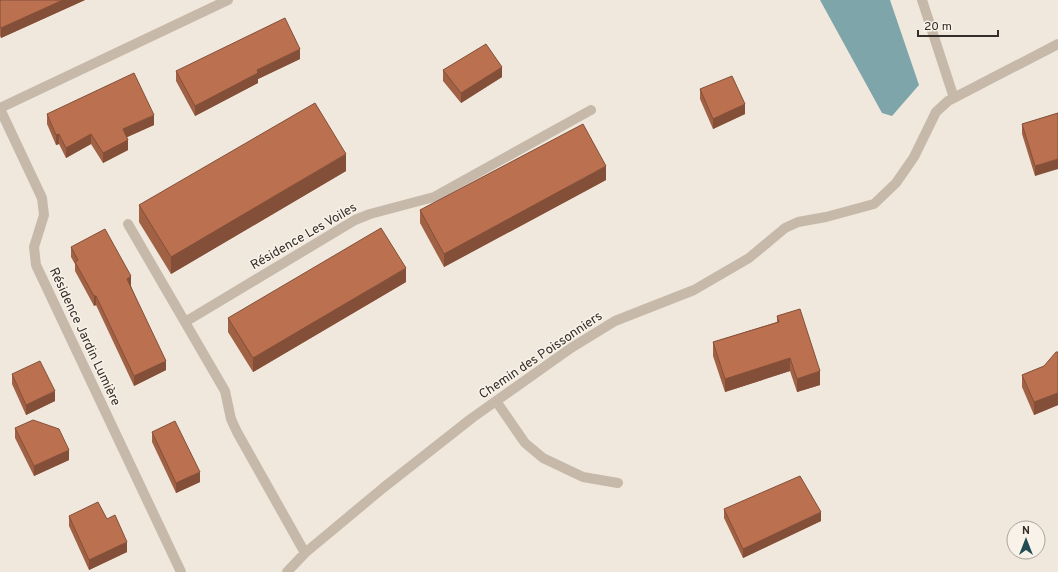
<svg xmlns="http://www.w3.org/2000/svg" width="1058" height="572" font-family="Overpass,sans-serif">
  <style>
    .water { fill: #7ea5aa }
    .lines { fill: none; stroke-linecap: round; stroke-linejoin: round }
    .street { stroke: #c7b9aa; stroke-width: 10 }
    .wall { fill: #a16145 }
    .shaded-wall { fill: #834f38 }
    .building { fill: #bb7150; stroke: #834f38 }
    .labels { text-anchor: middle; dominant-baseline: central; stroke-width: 3; stroke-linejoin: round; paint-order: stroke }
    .street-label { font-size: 13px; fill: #352d29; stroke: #f8f2e9 }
  </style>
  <rect width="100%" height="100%" fill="#f0e8dd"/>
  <path class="water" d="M 820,0 L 890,0 L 919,85 L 892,116 L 882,113 Z"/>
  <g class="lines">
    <path class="street" d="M 922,0 L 954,98
      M 0,108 L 228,0
      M 0,109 L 42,198 L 44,215 L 34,247 L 36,265 L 181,572
      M 128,224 L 225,391 L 231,419 L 237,432 L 305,553
      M 185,322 L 355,220 L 370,214 L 434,197 L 591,110
      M 496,401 L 525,443 L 543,458 L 583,477 L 618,483
      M 287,572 L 305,553 L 383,488 L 472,418 L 571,348 L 615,321 L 694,290 L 749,258 L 785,228 L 798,222 L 826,217 L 874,204 L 896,183 L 914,157 L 936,112 L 948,101 L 1058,44"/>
  </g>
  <path class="wall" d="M 0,0 L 85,0 L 1,38 L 0,36 Z
    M 300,59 L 258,79 L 258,83 L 195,116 L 176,81 L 176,71 Z
    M 443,70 L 502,77 L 461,103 L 443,81 Z
    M 700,89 L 745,114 L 713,129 L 700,99 Z
    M 1058,113 L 1035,176 L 1022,134 L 1022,124 Z
    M 47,114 L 154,125 L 127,137 L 128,150 L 103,163 L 91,144 L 66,158 L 59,144 L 56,145 L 47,124 Z
    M 346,171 L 171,274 L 139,222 L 139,205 Z
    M 606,180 L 444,267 L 420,223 L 420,210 Z
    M 71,247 L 131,286 L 166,370 L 134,386 L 96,305 L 94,306 L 75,271 L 75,264 L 71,257 Z
    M 406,282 L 253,372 L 228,332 L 228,318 Z
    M 777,316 L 820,385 L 797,392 L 790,371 L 725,392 L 713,356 L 713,342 L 777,322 Z
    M 1058,352 L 1058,405 L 1034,415 L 1022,387 L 1022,375 L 1044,366 Z
    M 12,374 L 55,401 L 26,415 L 12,384 Z
    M 15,428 L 69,460 L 34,476 L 15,438 Z
    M 152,432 L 200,482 L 176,493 L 152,442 Z
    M 724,509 L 821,521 L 743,558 L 724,518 Z
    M 69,516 L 107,519 L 127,552 L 89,570 L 69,526 Z"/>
  <path class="shaded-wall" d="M 63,0 L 85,0 L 1,38 L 1,28 Z
    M 300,49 L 300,59 L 258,79 L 258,83 L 195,116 L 195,106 L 257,70 Z
    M 502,67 L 502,77 L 461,103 L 461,93 Z
    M 745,104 L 745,114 L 713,129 L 713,119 Z
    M 154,115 L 154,125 L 123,139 L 123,129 Z
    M 59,134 L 59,144 L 56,145 L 56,135 Z
    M 91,134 L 91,144 L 66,158 L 66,148 Z
    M 128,140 L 128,150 L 103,163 L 103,153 Z
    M 346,154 L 346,171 L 171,274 L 171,257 Z
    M 1058,159 L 1058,169 L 1035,176 L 1035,166 Z
    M 606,166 L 606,180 L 444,267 L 444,254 Z
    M 406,268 L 406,282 L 253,372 L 253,358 Z
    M 131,276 L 131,286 L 127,288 L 127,279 Z
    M 94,296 L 96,296 L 96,305 L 94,306 Z
    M 790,358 L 790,371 L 725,392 L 725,379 Z
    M 166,361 L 166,370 L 134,386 L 134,376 Z
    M 820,371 L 820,385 L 797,392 L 797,379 Z
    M 55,391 L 55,401 L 26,415 L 26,405 Z
    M 1058,393 L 1058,405 L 1034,415 L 1034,402 Z
    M 69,450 L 69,460 L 34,476 L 34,466 Z
    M 200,472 L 200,482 L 176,493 L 176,483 Z
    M 821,512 L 821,521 L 743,558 L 743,549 Z
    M 127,542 L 127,552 L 89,570 L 89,560 Z"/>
  <path class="building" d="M 0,0 L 63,0 L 1,28 L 0,26 Z
    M 285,18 L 300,49 L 257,70 L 258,73 L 195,106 L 176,71 Z
    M 486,44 L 502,67 L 461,93 L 443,70 Z
    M 134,73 L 154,115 L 123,129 L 128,140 L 103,153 L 91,134 L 66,148 L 59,134 L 56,135 L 47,114 Z
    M 732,76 L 745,104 L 713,119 L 700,89 Z
    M 315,103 L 346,154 L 171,257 L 139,205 Z
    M 1058,113 L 1058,159 L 1035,166 L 1022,124 Z
    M 583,124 L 606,166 L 444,254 L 420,210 Z
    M 381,228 L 406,268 L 253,358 L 228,318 Z
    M 105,229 L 131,276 L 127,279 L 166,361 L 134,376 L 96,296 L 94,296 L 75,262 L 78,260 L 71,247 Z
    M 800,309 L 820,371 L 797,379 L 790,358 L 725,379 L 713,342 L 779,322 L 777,316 Z
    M 1056,352 L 1058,352 L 1058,393 L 1034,402 L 1022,375 L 1044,366 Z
    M 40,361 L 55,391 L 26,405 L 12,374 Z
    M 33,420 L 59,429 L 69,450 L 34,466 L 15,428 Z
    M 175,421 L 200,472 L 176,483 L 152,432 Z
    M 800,476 L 821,512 L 743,549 L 724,509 Z
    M 98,502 L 107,519 L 115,515 L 127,542 L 89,560 L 69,516 Z"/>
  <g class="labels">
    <g class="street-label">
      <text transform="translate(304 237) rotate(-30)">Résidence Les Voiles</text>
      <text transform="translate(84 337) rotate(65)">Résidence Jardin Lumière</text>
      <text transform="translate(541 356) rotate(-34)">Chemin des Poissonniers</text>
    </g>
  </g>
  <g transform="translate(1026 540)"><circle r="19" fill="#f8f2e9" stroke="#aaa39c"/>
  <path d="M0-3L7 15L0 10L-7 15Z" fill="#224c52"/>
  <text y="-6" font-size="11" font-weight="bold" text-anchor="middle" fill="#352d29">N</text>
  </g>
  <path d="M918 30v6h80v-6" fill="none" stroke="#352d29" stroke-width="2"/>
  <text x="924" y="30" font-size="12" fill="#352d29" stroke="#f8f2e9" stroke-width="3" paint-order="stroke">20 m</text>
</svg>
